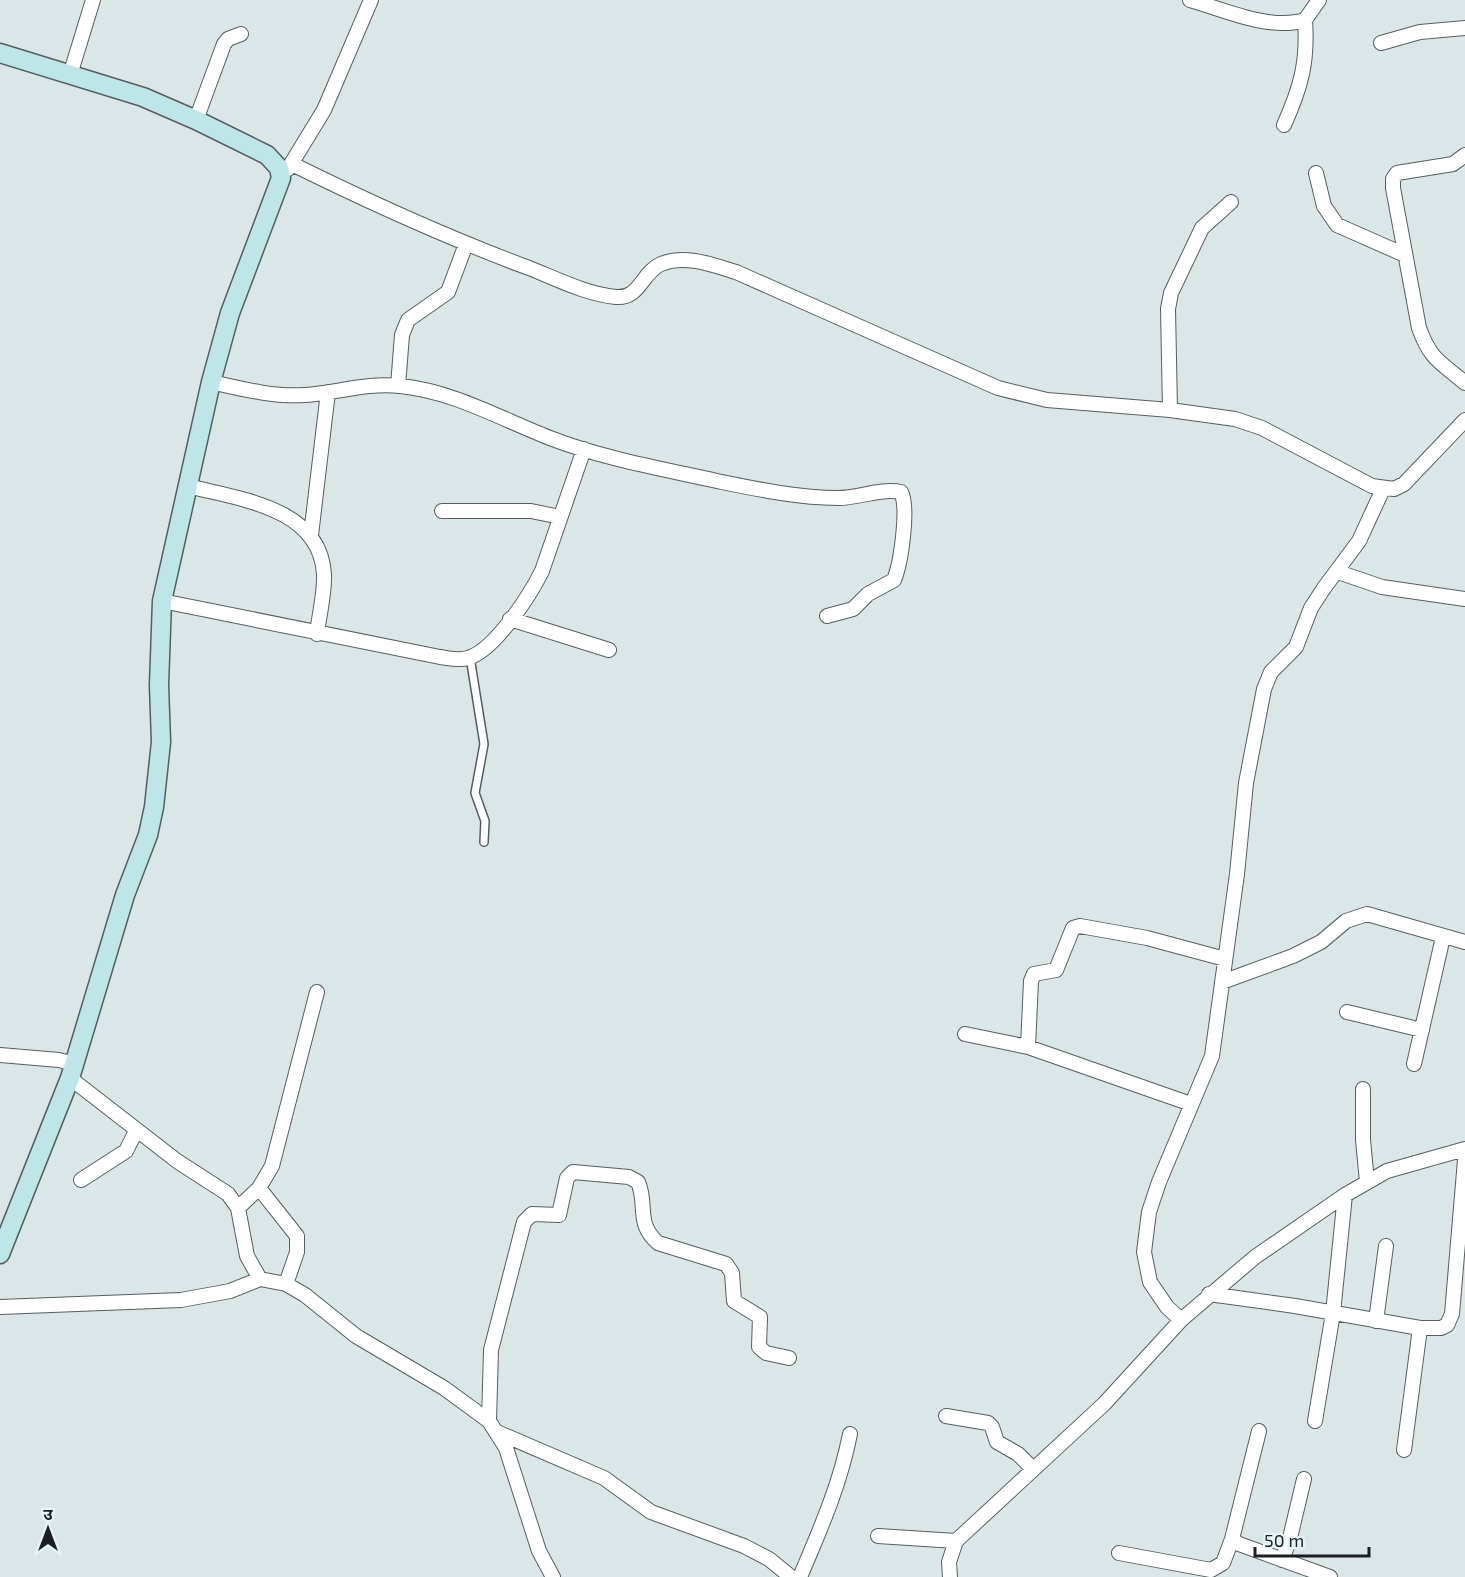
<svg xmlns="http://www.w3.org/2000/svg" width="1465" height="1577" font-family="'Exo 2','Noto Sans Devanagari',sans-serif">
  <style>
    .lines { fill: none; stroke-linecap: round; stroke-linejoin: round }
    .lane-casing { stroke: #555e5f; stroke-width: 10 }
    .street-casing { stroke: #555e5f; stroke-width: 16 }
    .secondary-casing { stroke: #555e5f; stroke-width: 21 }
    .lane { stroke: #fff; stroke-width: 7 }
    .street { stroke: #fff; stroke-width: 14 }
    .secondary { stroke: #bee5e7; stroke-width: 18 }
  </style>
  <rect width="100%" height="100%" fill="#dbe6e6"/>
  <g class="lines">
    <g class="lane-casing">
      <path id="lane" d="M 470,657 L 484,744 L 475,793 L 485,821 L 484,842"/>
    </g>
    <g class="street-casing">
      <path id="street" d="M 1190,0 C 1225,10 1270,31 1305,20 L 1319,0
        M 1381,43 L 1420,32 L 1465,28
        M 70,75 L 93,0
        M 196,120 L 224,44 L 228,39 L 241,34
        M 1284,125 C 1301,87 1308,62 1305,20
        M 1465,155 L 1453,164 L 1397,173 L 1393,179 L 1393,188 L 1419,328 C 1431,361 1441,362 1465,383
        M 292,164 C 369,202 448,238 529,268 C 557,279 586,294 616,297 C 640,299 642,272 661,264 C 685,254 713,265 736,272 L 998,388 L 1047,400 L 1170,410 L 1235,419 L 1262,428 L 1372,486 L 1394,489 L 1404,484 L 1465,420
        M 288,169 L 324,110 L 371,0
        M 1316,173 L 1324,206 L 1337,225 L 1405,255
        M 211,382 C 242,389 273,397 305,395 C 336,393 368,382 400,386 C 453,391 501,419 550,438 C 601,458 663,469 717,481 C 756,489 798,498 838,498 C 859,498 880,488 901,492 C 909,508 901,563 894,580 L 868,594 L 853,609 L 827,616
        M 398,386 L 402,335 L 408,320 L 448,292 L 466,244
        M 1170,410 L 1168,309 L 1171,293 L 1202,228 L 1231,202
        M 188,486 C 238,499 320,507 324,574 C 325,593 319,615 317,634
        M 442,511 L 531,511 L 560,517
        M 311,535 L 328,392
        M 1338,572 L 1382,587 L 1465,599
        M 162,601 L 440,657 C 448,658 459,661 468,658 C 495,650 530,595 542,571 L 584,449
        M 510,619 L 609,650
        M 1222,982 L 1293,956 L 1321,942 L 1346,921 L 1367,914 L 1465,942
        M 1347,1012 L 1422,1030
        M 965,1034 L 1028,1047 L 1191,1104
        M 1028,1047 L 1031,981 L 1034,974 L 1056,970 L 1073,928 L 1080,926 L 1147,938 L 1225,959
        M 0,1055 L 59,1060 L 75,1064
        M 1414,1064 L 1443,937
        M 70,1078 L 177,1161 L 228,1194 L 238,1208 L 247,1256 L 260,1279
        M 1363,1089 L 1363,1140 L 1367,1182
        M 81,1180 L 126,1151 L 136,1131
        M 259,1188 L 297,1236 L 297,1252 L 286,1284
        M 238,1208 L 259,1188 L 272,1166 L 317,992
        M 1209,1294 L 1295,1306 L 1420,1328 L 1441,1328 L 1447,1325 L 1452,1314 L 1465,1160
        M 0,1307 L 181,1300 L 230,1291 L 260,1279 L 286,1284 L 305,1295 L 356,1336 L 444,1388 L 489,1421 L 506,1448 L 539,1551 L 553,1577
        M 1181,1320 L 1167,1307 L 1150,1282 L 1144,1252 L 1149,1212 L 1159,1182 L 1212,1056 L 1237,874 L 1246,783 L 1264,689 L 1271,672 L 1296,647 L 1311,608 L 1324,588 L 1359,541 L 1383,489
        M 1376,1321 L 1386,1246
        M 946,1416 L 988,1423 L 992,1427 L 997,1442 L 1018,1454 L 1033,1469
        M 489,1421 L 491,1350 L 524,1222 L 532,1214 L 559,1215 L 567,1178 L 573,1172 L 629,1177 L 638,1182 C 648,1205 635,1223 658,1243 L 726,1264 L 732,1273 L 734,1301 L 760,1317 L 759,1347 L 766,1353 L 789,1358
        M 1315,1421 L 1333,1313 L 1345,1195
        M 1259,1431 L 1232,1539 L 1239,1544 L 1330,1577
        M 497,1432 L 604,1478 L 651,1512 L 744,1546 L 769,1559 L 791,1577
        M 1404,1450 L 1420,1328
        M 878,1536 L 956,1541
        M 1119,1553 L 1211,1570 L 1223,1563 L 1232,1539
        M 1282,1560 L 1290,1538 L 1304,1479
        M 800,1577 C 820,1530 840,1485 850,1434
        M 950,1577 L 949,1562 L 956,1541 L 1104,1404 L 1181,1320 L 1255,1257 L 1345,1195 L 1387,1171 L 1465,1149"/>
    </g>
    <g class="secondary-casing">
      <path id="secondary" d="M 0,53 L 143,97 L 196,120 L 267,155 L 279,168 L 281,178 L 230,313 L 211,382 L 162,601 L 159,685 L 161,742 L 154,807 L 148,835 L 125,895 L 70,1078 L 0,1254"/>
    </g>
    <use href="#lane" class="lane"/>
    <use href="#street" class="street"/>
    <use href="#secondary" class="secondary"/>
  </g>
  <g transform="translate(48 1529)" stroke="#e8f3f4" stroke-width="4.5" paint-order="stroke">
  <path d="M0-4.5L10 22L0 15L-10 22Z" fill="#1b1f20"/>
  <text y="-9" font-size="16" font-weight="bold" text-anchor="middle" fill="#1b1f20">उ</text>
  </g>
  <path d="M1255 1547v9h114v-9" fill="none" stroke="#1b1f20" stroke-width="3"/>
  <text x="1264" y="1547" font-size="18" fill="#1b1f20" stroke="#e8f3f4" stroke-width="4.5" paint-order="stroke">50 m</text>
</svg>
